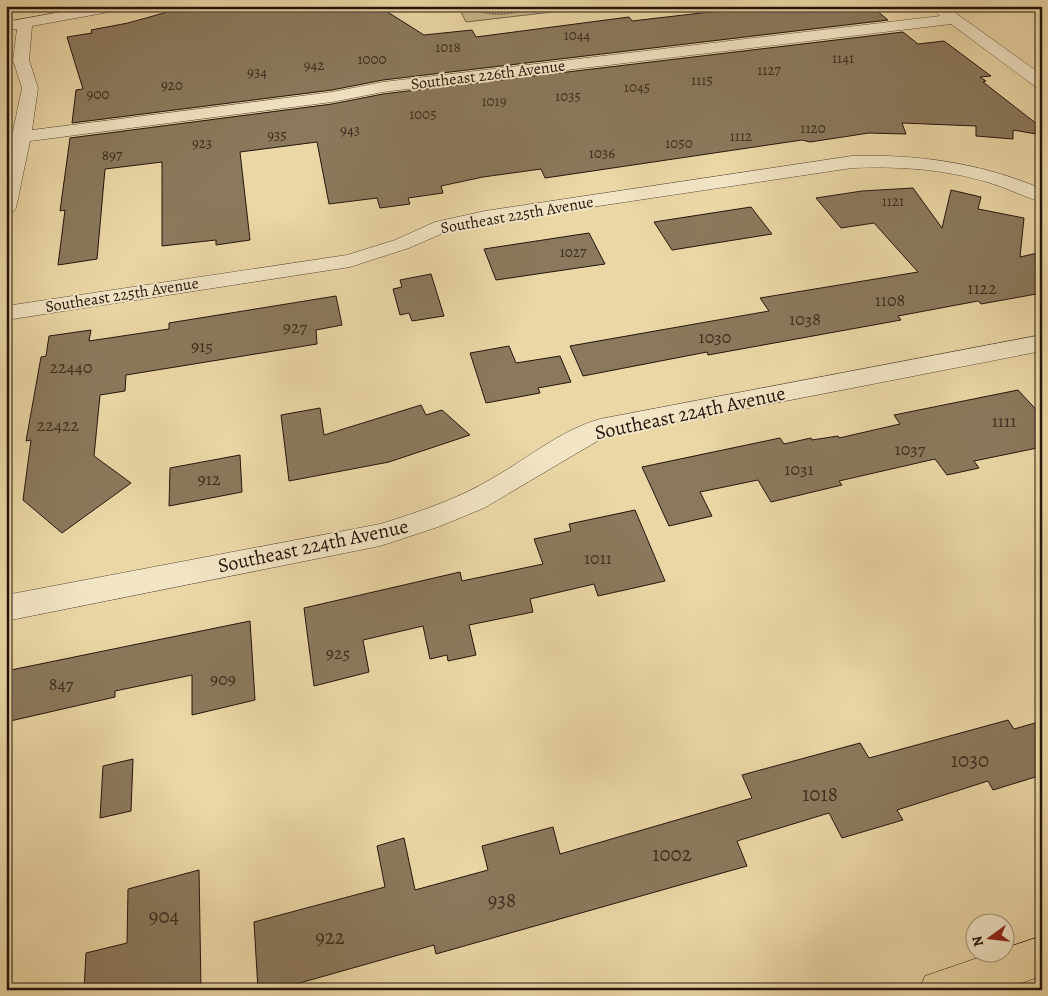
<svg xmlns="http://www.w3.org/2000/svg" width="1048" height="996" font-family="Alegreya,serif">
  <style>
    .green { fill: #c9b68c; stroke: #76654c }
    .building { fill: #8b795d; stroke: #23140d }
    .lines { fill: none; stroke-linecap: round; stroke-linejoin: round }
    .street-casing { stroke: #554533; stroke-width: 1 }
    .primary-casing { stroke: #23140d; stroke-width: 1 }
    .path { stroke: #23140d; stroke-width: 2; stroke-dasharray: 0.5 1; stroke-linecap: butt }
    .street { fill: #f2e5c5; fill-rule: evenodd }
    .primary { fill: #ebd7a6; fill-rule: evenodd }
    .labels { text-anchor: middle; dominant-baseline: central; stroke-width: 4; stroke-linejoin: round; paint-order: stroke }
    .far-number-label { font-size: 15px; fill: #3d2d21 }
    .far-street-label { font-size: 16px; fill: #23140d; stroke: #f2e5c5 }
    .number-label { font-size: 18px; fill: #3d2d21 }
    .street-label { font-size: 20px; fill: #23140d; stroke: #f2e5c5 }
    .near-number-label { font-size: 21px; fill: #3d2d21 }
  </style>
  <rect width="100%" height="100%" fill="#ebd7a6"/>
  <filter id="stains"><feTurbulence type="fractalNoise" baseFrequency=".004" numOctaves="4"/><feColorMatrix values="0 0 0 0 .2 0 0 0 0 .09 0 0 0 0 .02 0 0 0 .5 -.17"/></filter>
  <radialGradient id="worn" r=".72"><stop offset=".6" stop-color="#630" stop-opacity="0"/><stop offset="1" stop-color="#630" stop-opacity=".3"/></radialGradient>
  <path class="green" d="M 458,6 L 604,6 L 466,22 Z"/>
  <path class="building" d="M 189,6 L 378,6 L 424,35 L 472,30 L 476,37 L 629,17 L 632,21 L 727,10 L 723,6 L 871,6 L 888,20 L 383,80 L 332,90 L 72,123 L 76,90 L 83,89 L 67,37 L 92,33 L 91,30 L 128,23 Z
    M 903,32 L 918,44 L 944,41 L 991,76 L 980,77 L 986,81 L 983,82 L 1042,128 L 1042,135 L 1013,130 L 1013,139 L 976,136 L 976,126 L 902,123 L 906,134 L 869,133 L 810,142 L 802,140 L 545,178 L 541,169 L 483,177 L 441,186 L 443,193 L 408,198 L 410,204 L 380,208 L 377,198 L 329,204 L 317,142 L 240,152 L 250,240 L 216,245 L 216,240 L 162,246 L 162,162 L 105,169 L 97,259 L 58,265 L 65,210 L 60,211 L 70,138 L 332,104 L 383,94 Z
    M 913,188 L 942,228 L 951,190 L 981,197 L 978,209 L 1024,218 L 1020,257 L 1042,252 L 1042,293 L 981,304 L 978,301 L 898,316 L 901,320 L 708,355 L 707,352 L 583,376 L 570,346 L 769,311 L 760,298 L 918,272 L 874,223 L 841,228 L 816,198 L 862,191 Z
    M 751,207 L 772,234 L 672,250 L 654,222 Z
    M 589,233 L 605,264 L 496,280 L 484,249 Z
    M 431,274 L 444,316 L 412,321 L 409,313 L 400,315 L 393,289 L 402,287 L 400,280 Z
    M 336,296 L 342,325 L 316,330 L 317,344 L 126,375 L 125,391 L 100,395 L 94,456 L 131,483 L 62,533 L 23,500 L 31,440 L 26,441 L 41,357 L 46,356 L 49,336 L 91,330 L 89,341 L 169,329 L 169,323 Z
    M 509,346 L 516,363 L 560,356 L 571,382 L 538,388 L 540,393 L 486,403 L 470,353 Z
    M 1018,390 L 1042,416 L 1042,447 L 974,461 L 979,468 L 947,475 L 935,459 L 839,481 L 842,485 L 771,502 L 758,480 L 700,492 L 712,516 L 669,526 L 642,467 L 780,438 L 784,444 L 811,438 L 812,440 L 838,436 L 839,438 L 900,424 L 894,415 Z
    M 421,405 L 426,415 L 442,410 L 470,435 L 389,462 L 289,481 L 281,415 L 320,408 L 324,435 Z
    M 240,455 L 242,492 L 169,506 L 170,468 Z
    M 635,510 L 665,581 L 598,596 L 594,584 L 530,599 L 533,612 L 469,625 L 476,655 L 448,661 L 447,655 L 430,659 L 423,626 L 363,640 L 369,672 L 314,686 L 304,608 L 460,572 L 462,581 L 543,564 L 534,539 L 571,531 L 569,524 Z
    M 250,621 L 255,700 L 192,715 L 192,675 L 115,691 L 115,697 L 6,722 L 6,671 Z
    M 1008,720 L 1014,729 L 1042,721 L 1042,775 L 993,790 L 988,781 L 897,810 L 903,820 L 842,838 L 829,813 L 737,841 L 747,866 L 436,954 L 434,945 L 275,990 L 258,990 L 254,922 L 385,887 L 377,846 L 404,838 L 415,890 L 488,870 L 482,846 L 553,827 L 560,854 L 752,798 L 742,775 L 860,743 L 869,758 Z
    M 133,759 L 131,811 L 100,818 L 103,766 Z
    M 199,870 L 201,990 L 84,990 L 86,953 L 127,943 L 128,889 Z"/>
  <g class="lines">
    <g class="street-casing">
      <path id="street" d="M 94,6 L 127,6 L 120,10 L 32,26 L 29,60 L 38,88 L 32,130 L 332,92 L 383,82 L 940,16 L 933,9 L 935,6 L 946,6 L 1042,75 L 1042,88 L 1036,87 L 951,24 L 383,92 L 332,102 L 30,141 L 16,208 L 13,212 L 6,214 L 6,165 L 22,88 L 13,60 L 17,29 L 6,30 L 6,22 Z
        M 852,156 C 918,154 981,163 1042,189 L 1042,202 C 1023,197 1006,187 987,182 C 943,169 898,166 852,168 L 485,223 L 448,231 L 409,248 L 350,267 L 6,320 L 6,306 L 347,255 L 395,240 L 435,222 L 485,211 Z
        M 1042,335 L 1042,351 L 606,436 L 484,508 L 438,527 L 380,546 L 6,621 L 6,595 L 380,524 C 419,512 458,499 493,478 C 528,458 561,430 600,419 Z"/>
    </g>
    <g class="primary-casing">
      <path id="primary" d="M 1042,936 L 1042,976 L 1000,990 L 919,990 L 925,976 L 989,954 L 1006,954 L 1006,948 Z"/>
    </g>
    <path class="path" d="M 468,6 C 492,20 518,12 544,6"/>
    <use href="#street" class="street"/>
    <use href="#primary" class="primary"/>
  </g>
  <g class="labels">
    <g class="far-number-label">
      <text x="577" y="35">1044</text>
      <text x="448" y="47">1018</text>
      <text x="843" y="58">1141</text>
      <text x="372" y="59">1000</text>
      <text x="314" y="65">942</text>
      <text x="769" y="70">1127</text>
      <text x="257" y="72">934</text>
      <text x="702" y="80">1115</text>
      <text x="172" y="85">920</text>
      <text x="637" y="87">1045</text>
      <text x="98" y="94">900</text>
      <text x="568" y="96">1035</text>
      <text x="494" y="101">1019</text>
      <text x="423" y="114">1005</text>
      <text x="813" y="128">1120</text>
      <text x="350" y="130">943</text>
      <text x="277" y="135">935</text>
      <text x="741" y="136">1112</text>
      <text x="202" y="143">923</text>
      <text x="679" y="143">1050</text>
      <text x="602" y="153">1036</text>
      <text x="112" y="155">897</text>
      <text x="893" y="201">1121</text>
      <text x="573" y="252">1027</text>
    </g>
    <g class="far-street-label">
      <text transform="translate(488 75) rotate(-7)">Southeast 226th Avenue</text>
      <text transform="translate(517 215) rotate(-10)">Southeast 225th Avenue</text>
      <text transform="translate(122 295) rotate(-9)">Southeast 225th Avenue</text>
    </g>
    <g class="number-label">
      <text x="982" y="288">1122</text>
      <text x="890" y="300">1108</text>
      <text x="805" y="319">1038</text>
      <text x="295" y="327">927</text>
      <text x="715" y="337">1030</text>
      <text x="202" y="346">915</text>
      <text x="71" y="367">22440</text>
      <text x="1004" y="421">1111</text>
      <text x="58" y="425">22422</text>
      <text x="910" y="449">1037</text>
      <text x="799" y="469">1031</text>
      <text x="209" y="479">912</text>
      <text x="598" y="558">1011</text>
      <text x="338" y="653">925</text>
      <text x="223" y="679">909</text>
      <text x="61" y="684">847</text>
    </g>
    <g class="street-label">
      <text transform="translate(690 413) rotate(-12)">Southeast 224th Avenue</text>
      <text transform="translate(313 546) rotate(-12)">Southeast 224th Avenue</text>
    </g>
    <g class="near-number-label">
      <text x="970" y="760">1030</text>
      <text x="820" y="794">1018</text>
      <text x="672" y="854">1002</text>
      <text x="502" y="900">938</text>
      <text x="164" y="916">904</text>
      <text x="330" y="937">922</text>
    </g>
  </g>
  <rect width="1048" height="996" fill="none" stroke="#ebd7a6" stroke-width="25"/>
  <rect x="8" y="8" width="1033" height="981" fill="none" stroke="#23140d" stroke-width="2.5"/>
  <rect x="12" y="12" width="1023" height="971" fill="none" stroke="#23140d"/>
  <g transform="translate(990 938) rotate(255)"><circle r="24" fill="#f2e5c5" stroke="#9f917b"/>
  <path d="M0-4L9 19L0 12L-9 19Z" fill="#8f2418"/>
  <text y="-8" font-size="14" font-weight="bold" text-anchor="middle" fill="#23140d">N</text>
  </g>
  <rect width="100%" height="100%" filter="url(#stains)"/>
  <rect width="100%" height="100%" fill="url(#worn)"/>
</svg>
